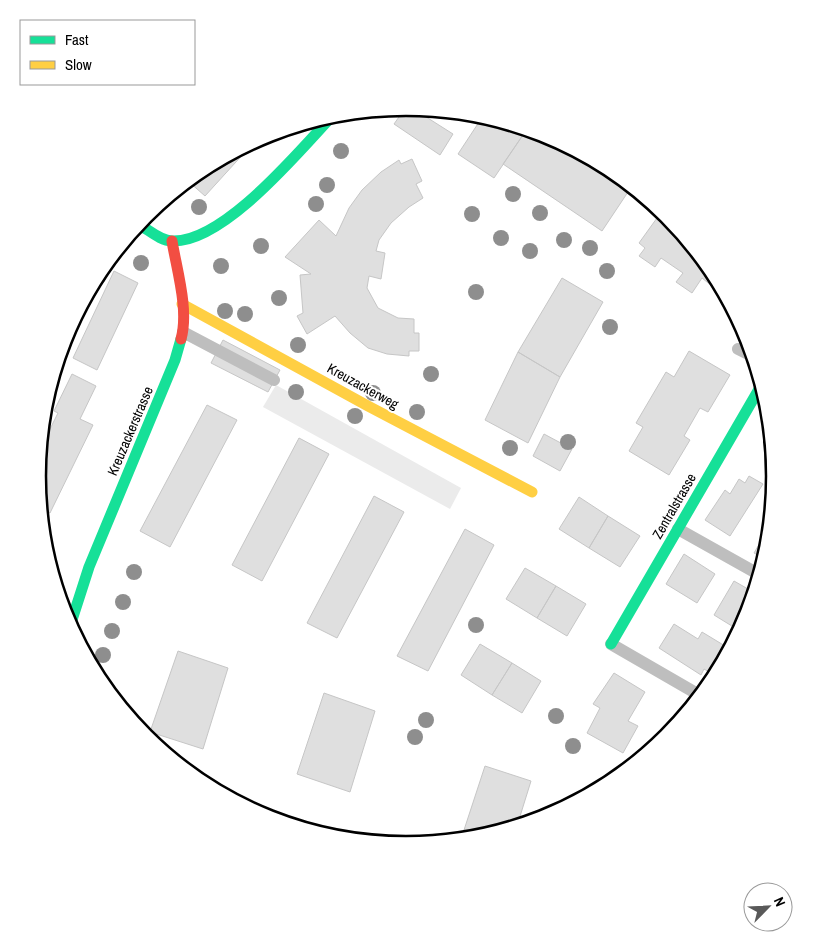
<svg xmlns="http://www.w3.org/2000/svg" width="813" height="952" font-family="'Archivo Narrow',sans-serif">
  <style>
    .green { fill: #ebebeb }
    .building { fill: #dfdfdf; stroke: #c6c6c6 }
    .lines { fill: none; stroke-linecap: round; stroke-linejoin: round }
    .lane { stroke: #bebebe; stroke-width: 12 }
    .fast { stroke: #16e098; stroke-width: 11 }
    .slow { stroke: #ffcf43; stroke-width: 11 }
    .jam { stroke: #f24e42; stroke-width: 11 }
    .tree { fill: #8e8e8e }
    .labels { text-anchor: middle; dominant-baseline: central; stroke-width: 4; stroke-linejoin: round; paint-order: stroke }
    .street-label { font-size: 14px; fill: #000; stroke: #fff }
    .rim { fill: none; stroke: #000; stroke-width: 2.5 }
  </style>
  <rect width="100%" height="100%" fill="#fff"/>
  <path class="green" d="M 276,385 L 461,488 L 450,509 L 263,407 Z"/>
  <path class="building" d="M 406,107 L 412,108 L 453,134 L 440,155 L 394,124 Z
    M 483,116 L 527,129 L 494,178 L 458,154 Z
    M 527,129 L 548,135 L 612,169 L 632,186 L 602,231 L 503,164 Z
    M 256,140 L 205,196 L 188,181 L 202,169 Z
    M 412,159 L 422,181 L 416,184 L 423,198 L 409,207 L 391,223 L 379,240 L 376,251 L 385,253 L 381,279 L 369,276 L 367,288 L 378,308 L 398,318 L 414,319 L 414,333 L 419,333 L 419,351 L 409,351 L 409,356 L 387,354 L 368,348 L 350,333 L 335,316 L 307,334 L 297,316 L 303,313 L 300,275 L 311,274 L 285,257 L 319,220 L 336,236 L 349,208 L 362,190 L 381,172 L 399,160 L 401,164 Z
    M 662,211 L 713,271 L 717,278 L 712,286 L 702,278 L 692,293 L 676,282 L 683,273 L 661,258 L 655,267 L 639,256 L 645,248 L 639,243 Z
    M 119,247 L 104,282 L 96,278 L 100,271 Z
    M 114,271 L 138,283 L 97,370 L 73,358 Z
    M 562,278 L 603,302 L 560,377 L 518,352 Z
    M 223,340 L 280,370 L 268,392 L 211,363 Z
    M 689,351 L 730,375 L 708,412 L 700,408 L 684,436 L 690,440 L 669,475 L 629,451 L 643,427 L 636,423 L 666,372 L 674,377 Z
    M 518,352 L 560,377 L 528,443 L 485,420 Z
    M 72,374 L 96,386 L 80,419 L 93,425 L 50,513 L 41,509 L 38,476 L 40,449 L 58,413 L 54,411 Z
    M 49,389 L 55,392 L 43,416 L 45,404 Z
    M 207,405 L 237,420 L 170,547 L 140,531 Z
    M 544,434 L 572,449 L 560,471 L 533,456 Z
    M 299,438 L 329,454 L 262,581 L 232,565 Z
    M 749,476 L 763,484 L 730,536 L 705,520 L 725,490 L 730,494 L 739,479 L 745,483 Z
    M 374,496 L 404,512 L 337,638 L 307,623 Z
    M 579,497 L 608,516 L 589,548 L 559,529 Z
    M 608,516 L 640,536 L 620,567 L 589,548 Z
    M 771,524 L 768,548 L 765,559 L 754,553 Z
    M 465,529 L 494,545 L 428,671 L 397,656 Z
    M 684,554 L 715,574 L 697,603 L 666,584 Z
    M 525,568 L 556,586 L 537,618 L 506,599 Z
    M 734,581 L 755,593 L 747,617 L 740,631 L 714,615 Z
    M 556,586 L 586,604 L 567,636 L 537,618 Z
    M 674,624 L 698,639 L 702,632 L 730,649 L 716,676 L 704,669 L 701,675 L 659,648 Z
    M 480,644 L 512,663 L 492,695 L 461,675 Z
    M 178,651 L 228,668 L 203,749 L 150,732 Z
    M 512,663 L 541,681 L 522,713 L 492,695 Z
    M 614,673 L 645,692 L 628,721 L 638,726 L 623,753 L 587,733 L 600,708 L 593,704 Z
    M 324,693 L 375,711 L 350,792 L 297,774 Z
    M 680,712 L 685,715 L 664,740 Z
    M 485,766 L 531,781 L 517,826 L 483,836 L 464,830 Z
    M 464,830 L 483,836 L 461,840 Z"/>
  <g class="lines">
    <path class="lane" d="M 183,332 L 274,380
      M 738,349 L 754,357
      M 678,529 L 760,575
      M 611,644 L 701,696"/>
    <path class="fast" d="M 138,224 C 148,229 160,241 172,241 C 224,243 300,150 334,114
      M 70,626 L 89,567 L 175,360 L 181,339
      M 611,644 L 762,384"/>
    <path class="slow" d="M 182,304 L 368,406 L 532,492"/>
    <path class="jam" d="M 172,241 C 177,271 189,310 181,339"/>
  </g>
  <g class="tree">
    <circle cx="341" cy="151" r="8"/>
    <circle cx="327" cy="185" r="8"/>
    <circle cx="513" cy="194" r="8"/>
    <circle cx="316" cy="204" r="8"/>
    <circle cx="199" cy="207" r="8"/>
    <circle cx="540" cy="213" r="8"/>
    <circle cx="472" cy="214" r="8"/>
    <circle cx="501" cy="238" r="8"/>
    <circle cx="564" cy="240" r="8"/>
    <circle cx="261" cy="246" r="8"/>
    <circle cx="590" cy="248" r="8"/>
    <circle cx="530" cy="251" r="8"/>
    <circle cx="141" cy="263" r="8"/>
    <circle cx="221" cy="266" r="8"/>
    <circle cx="607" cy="271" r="8"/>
    <circle cx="476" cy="292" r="8"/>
    <circle cx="279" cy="298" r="8"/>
    <circle cx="225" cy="311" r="8"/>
    <circle cx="245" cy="314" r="8"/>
    <circle cx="610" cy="327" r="8"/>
    <circle cx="298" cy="345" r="8"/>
    <circle cx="431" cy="374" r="8"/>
    <circle cx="296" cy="392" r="8"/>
    <circle cx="373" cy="393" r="8"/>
    <circle cx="417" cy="412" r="8"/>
    <circle cx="355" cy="416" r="8"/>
    <circle cx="568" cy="442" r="8"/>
    <circle cx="510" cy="448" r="8"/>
    <circle cx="134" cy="572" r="8"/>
    <circle cx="123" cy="602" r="8"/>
    <circle cx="476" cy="625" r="8"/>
    <circle cx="112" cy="631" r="8"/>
    <circle cx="103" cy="655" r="8"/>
    <circle cx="556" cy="716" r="8"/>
    <circle cx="426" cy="720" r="8"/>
    <circle cx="415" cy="737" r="8"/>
    <circle cx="573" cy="746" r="8"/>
  </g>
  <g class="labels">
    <g class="street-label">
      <text transform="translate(363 386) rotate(29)">Kreuzackerweg</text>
      <text transform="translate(130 431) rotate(-67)">Kreuzackerstrasse</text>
      <text transform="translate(674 506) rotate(-60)">Zentralstrasse</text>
    </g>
  </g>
  <path d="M0 0H813V952H0ZM46 476a360 360 0 1 1 720 0a360 360 0 1 1-720 0Z" fill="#fff" fill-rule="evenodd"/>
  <path class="rim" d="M46 476a360 360 0 1 1 720 0a360 360 0 1 1-720 0Z"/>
  <rect x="20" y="20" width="175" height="65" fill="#ffffff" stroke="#999999"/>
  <rect x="30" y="36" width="25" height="8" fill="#16e098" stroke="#999999"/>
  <text x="65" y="45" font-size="15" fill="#000000">Fast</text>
  <rect x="30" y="61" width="25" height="8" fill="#ffcf43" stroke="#999999"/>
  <text x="65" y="70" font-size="15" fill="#000000">Slow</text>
  <g transform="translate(768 907) rotate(66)"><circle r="24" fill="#ffffff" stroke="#999999"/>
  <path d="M0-4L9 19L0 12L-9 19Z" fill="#595959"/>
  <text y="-8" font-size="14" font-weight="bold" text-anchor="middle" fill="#000000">N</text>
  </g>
</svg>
